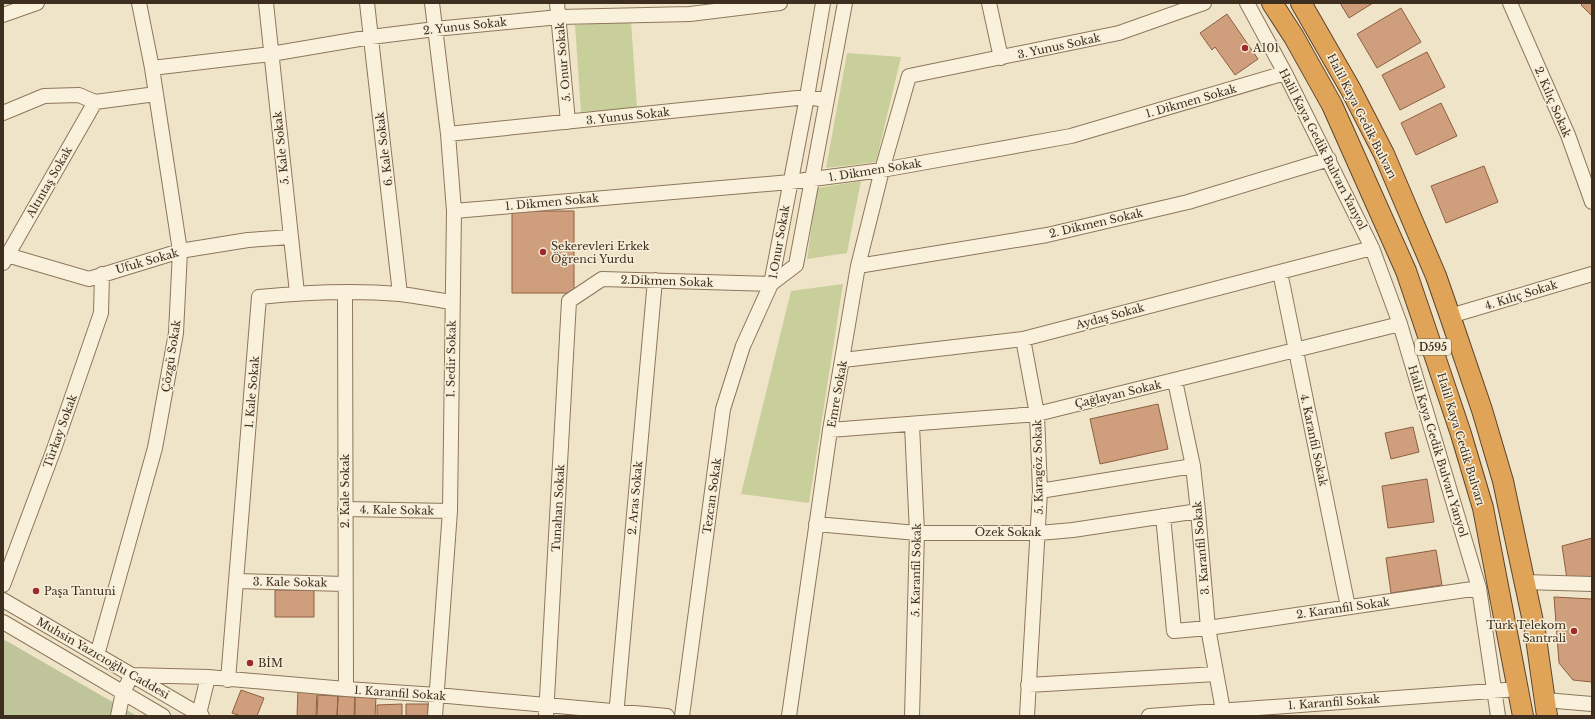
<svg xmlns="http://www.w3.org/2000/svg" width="1595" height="719" font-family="'Libre Baskerville',serif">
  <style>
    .green { fill: #c9cf9b }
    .cemetery { fill: #bfc49a }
    .building { fill: #cf9f7d; stroke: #8d5f41 }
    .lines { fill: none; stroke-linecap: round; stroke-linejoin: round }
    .minor-casing { stroke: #8d765c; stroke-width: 16 }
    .highway-casing { stroke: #5b4430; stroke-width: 22 }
    .minor { stroke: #faf1dc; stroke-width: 14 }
    .highway { stroke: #e0a458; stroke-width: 20 }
    .poi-dot { fill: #9e2a2b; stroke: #f7eed8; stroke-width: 1.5 }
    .labels { text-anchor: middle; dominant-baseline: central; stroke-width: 3; stroke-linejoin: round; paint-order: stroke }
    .shield { fill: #f7eed8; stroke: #756857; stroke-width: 1 }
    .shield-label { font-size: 10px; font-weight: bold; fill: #3d2e20 }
    .street-label { font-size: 11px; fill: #3d2e20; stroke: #f7eed8 }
    .poi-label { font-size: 11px; fill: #3d2e20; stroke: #f7eed8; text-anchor: start }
  </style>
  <rect width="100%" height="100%" fill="#f0e4c8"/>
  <path class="green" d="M 631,21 L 637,108 L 581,112 L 575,25 Z
    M 847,53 L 901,57 L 876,162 L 826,168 Z
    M 861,181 L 847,253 L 807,259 L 817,188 Z
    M 843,284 L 809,503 L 741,494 L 791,291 Z"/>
  <path class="cemetery" d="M 3,639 L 137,716 L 3,716 Z"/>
  <path class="building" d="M 1340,3 L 1373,3 L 1349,18 Z
    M 1583,3 L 1592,3 L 1592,16 L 1581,5 Z
    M 1401,8 L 1421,42 L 1377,68 L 1357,34 Z
    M 1227,14 L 1258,59 L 1235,75 L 1215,47 L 1212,50 L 1200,33 Z
    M 1427,52 L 1445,87 L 1400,110 L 1382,75 Z
    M 1441,103 L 1457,136 L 1416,155 L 1401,123 Z
    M 1484,166 L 1498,202 L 1446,223 L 1431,186 Z
    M 512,211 L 574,211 L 574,293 L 512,293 Z
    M 1158,404 L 1168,449 L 1100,464 L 1090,419 Z
    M 1413,427 L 1419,452 L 1391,459 L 1385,433 Z
    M 1427,479 L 1434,522 L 1388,528 L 1382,486 Z
    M 1592,538 L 1592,577 L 1567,579 L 1562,546 Z
    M 1436,550 L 1442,585 L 1391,593 L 1386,558 Z
    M 275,590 L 314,590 L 314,617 L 275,617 Z
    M 1554,597 L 1592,599 L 1592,682 L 1573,680 L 1559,663 Z
    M 298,689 L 317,689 L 316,716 L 297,716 Z
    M 241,690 L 264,698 L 257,716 L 241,716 L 232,713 Z
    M 318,695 L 338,696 L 337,716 L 317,716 Z
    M 338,696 L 355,697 L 354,716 L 337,716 Z
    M 355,697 L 376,697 L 375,716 L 355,716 Z
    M 402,704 L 402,716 L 377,716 L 377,705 Z
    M 406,704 L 428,704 L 428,716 L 406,716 Z"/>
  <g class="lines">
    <g class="minor-casing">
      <path id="minor" d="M 266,3 L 297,293
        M 367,3 L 400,294
        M 432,3 L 448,134 L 454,211 L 450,511 L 435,716
        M 557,3 L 568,122
        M 989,3 L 1001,58
        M 1247,3 L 1285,73 L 1372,248 L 1400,324 L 1479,588 L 1498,716
        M 1510,3 L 1568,135 L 1592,202
        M 3,15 L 37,3
        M 152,68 L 271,54 L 371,37 L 435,29 L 559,17 L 690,14 L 780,3
        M 3,113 L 44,96 L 79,95 L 95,102 L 156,94
        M 448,134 L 807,97 L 826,100
        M 454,211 L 790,182 L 882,170 L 1071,136 L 1285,73
        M 7,255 L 89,279 L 180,251 L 248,240 L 291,237
        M 3,263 L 95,102
        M 858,266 L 1047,235 L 1188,202 L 1329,159
        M 1280,272 L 1348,607
        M 771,284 L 796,265 L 845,3
        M 345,293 L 346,689
        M 1450,316 L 1592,274
        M 1023,339 L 1037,414 L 1040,491 L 1027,716
        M 843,360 L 1023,339 L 1372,248
        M 1175,381 L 1193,466 L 1198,511 L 1208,628 L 1224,716
        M 830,430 L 1037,414 L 1400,324
        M 1040,491 L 1193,466
        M 345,509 L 450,511
        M 1163,516 L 1174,631 L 1208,628 L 1479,588
        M 816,524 L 917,533 L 1039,533 L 1073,530 L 1198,511
        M 236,581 L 345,584
        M 1524,582 L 1592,584
        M 3,585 L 54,449 L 101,313 L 102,274
        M 3,600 L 202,716
        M 3,622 L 163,716
        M 97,655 L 155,448 L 176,333 L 180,251 L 152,68 L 139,3
        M 228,680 L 259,297 C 306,292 354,290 400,294 C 418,296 435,300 452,302
        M 1028,685 L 1216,674
        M 1545,700 L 1592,704
        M 199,714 L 208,677
        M 118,716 L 123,692 L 132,675 L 208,677 L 346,689 L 437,695 L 667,716
        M 546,716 L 569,301 L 602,279 L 771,284
        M 616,716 L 655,280
        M 682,716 L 723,409 L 743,346 L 771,284 L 807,97 L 823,3
        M 789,716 L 830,430 L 858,266 L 882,170 L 909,76 L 1119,33 L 1204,3
        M 912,716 L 917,533 L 912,425
        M 1149,716 L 1519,689"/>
    </g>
    <g class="highway-casing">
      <path id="highway" d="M 1272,3 L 1294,37 L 1332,105 L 1406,271 L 1422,318 L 1461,434 L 1483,508 L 1523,716
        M 1301,3 L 1351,90 L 1384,154 L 1436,276 L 1450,316 L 1482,410 L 1503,481 L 1535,631 L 1547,716"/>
    </g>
    <use href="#minor" class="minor"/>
    <use href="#highway" class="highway"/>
  </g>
  <g class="poi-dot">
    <circle cx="1245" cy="48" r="4"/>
    <circle cx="543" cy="252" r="4"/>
    <circle cx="36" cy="591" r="4"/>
    <circle cx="1574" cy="631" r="4"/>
    <circle cx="250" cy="663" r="4"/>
  </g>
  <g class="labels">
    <rect class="shield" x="1415" y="339" width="36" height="16" rx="3"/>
    <g class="shield-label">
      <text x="1433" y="347">D595</text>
    </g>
    <g class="street-label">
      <text transform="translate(465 26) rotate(-6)">2. Yunus Sokak</text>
      <text transform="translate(1059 46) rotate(-12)">3. Yunus Sokak</text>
      <text transform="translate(563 62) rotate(-95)">5. Onur Sokak</text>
      <text transform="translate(1191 101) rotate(-16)">1. Dikmen Sokak</text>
      <text transform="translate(1553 102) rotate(67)">2. Kılıç Sokak</text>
      <text transform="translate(628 116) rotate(-6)">3. Yunus Sokak</text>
      <text transform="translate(1362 116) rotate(63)">Halil Kaya Gedik Bulvarı</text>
      <text transform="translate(281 148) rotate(-96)">5. Kale Sokak</text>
      <text transform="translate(384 149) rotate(-97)">6. Kale Sokak</text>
      <text transform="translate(1323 149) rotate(63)">Halil Kaya Gedik Bulvarı Yanyol</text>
      <text transform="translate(875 170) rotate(-9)">1. Dikmen Sokak</text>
      <text transform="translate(49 182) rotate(-60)">Altıntaş Sokak</text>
      <text transform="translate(552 202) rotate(-5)">1. Dikmen Sokak</text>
      <text transform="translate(1096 223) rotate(-13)">2. Dikmen Sokak</text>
      <text transform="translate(779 242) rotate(-80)">1.Onur Sokak</text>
      <text transform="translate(147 261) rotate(-16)">Ufuk Sokak</text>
      <text transform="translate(667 281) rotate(2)">2.Dikmen Sokak</text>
      <text transform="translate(1521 295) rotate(-17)">4. Kılıç Sokak</text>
      <text transform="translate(1110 316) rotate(-15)">Aydaş Sokak</text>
      <text transform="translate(171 356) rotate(-81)">Çözgü Sokak</text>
      <text transform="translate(451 359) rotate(-89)">1. Sedir Sokak</text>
      <text transform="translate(252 392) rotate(-85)">1. Kale Sokak</text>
      <text transform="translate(837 394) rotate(-80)">Emre Sokak</text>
      <text transform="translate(1118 394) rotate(-13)">Çağlayan Sokak</text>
      <text transform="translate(60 431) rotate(-70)">Türkay Sokak</text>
      <text transform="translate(1461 439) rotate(73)">Halil Kaya Gedik Bulvarı</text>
      <text transform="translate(1314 440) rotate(78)">4. Karanfil Sokak</text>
      <text transform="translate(1438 451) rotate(73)">Halil Kaya Gedik Bulvarı Yanyol</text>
      <text transform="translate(1038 467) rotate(-91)">5. Karagöz Sokak</text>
      <text transform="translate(345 491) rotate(-90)">2. Kale Sokak</text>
      <text transform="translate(712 496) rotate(-82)">Tezcan Sokak</text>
      <text transform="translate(635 498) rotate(-85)">2. Aras Sokak</text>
      <text transform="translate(558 508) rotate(-87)">Tunahan Sokak</text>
      <text transform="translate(397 510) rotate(1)">4. Kale Sokak</text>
      <text x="1008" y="532">Özek Sokak</text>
      <text transform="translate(1201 548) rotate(-95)">3. Karanfil Sokak</text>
      <text transform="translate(916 570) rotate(-89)">5. Karanfil Sokak</text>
      <text transform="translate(290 582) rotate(1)">3. Kale Sokak</text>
      <text transform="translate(1343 608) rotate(-8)">2. Karanfil Sokak</text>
      <text transform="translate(103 658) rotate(30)">Muhsin Yazıcıoğlu Caddesi</text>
      <text transform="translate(400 693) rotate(4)">1. Karanfil Sokak</text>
      <text transform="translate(1334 702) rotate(-4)">1. Karanfil Sokak</text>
    </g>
    <g class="poi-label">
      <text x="1253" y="48">A101</text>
      <text x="551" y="246">Şekerevleri Erkek<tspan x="551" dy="13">Öğrenci Yurdu</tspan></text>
      <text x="44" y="591">Paşa Tantuni</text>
      <text x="1566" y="625" text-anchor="end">Türk Telekom<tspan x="1566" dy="13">Santrali</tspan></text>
      <text x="258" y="663">BİM</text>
    </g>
  </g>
  <rect width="1595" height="719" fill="none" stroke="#3d2e20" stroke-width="8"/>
</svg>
